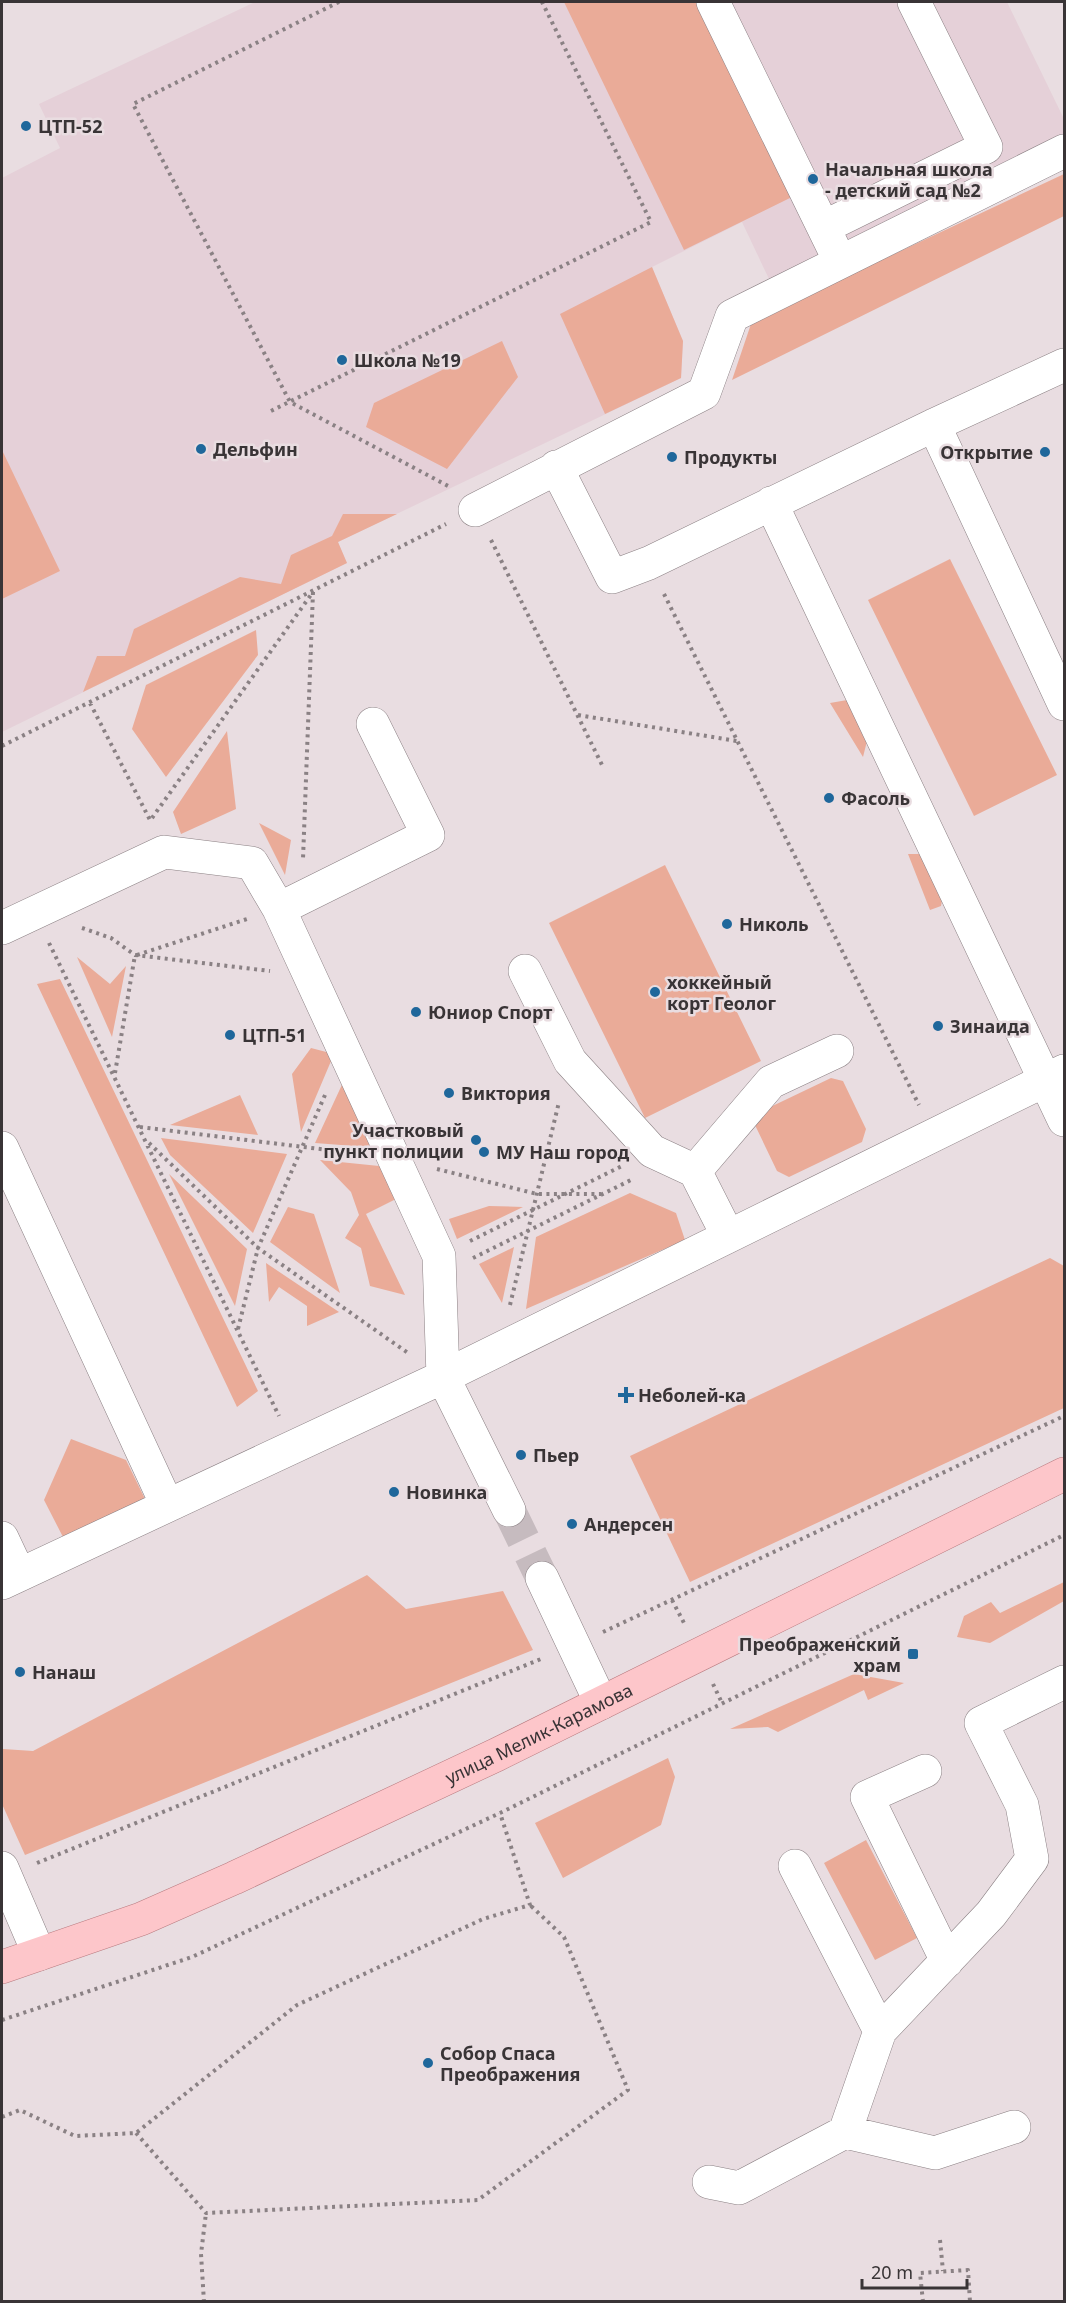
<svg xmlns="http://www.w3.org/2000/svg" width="1066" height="2303" font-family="'Noto Sans',sans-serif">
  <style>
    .built { fill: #e5d0d8 }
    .green { fill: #eaab98 }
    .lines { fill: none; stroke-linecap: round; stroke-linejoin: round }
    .minor-tunnel { stroke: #c6bbbf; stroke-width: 33; stroke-dasharray: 33 16; stroke-linecap: butt }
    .minor-casing { stroke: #8b8084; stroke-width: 34 }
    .major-casing { stroke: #b87a7f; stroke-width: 34 }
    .path { stroke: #8a8184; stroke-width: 4; stroke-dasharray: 3 4.5; stroke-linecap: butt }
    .minor { stroke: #fff; stroke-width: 33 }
    .major { stroke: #fdc6ca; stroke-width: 33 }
    .poi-dot { fill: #1f679b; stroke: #e9dde1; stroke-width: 2 }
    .labels { text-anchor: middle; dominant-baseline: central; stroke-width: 5; stroke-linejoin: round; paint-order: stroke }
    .poi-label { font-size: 18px; font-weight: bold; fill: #393436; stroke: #e9dde1; text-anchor: start }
    .street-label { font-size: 18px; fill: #393436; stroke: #e9dde1 }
  </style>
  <rect width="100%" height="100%" fill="#e9dde1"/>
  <path class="built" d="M 255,2 L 1007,2 L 1064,119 L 1064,135 L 769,279 L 742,222 L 652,267 L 683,341 L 681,378 L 338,542 L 347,563 L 2,732 L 2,178 L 60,148 L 39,104 Z"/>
  <path class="green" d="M 564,2 L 698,2 L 794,196 L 684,250 Z
    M 1064,174 L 1064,216 L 732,380 L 752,321 Z
    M 652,267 L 683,341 L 681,378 L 605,414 L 560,314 Z
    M 502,341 L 518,377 L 447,469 L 366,427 L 374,403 Z
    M 2,450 L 60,571 L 2,599 Z
    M 343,514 L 397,514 L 338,542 L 347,563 L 83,692 L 97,656 L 125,656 L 134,629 L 240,577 L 281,584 L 291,555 L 332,536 Z
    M 950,559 L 1057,775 L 974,816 L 868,600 Z
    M 256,630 L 258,655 L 166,777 L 132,729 L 146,685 Z
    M 853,699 L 870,729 L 863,757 L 830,703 Z
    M 227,731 L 236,809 L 181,834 L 173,812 Z
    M 259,823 L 291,840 L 285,875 Z
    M 908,854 L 931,854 L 945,884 L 941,906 L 930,910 Z
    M 665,865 L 761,1061 L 645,1118 L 549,923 Z
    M 77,957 L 110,984 L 126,966 L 112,1037 Z
    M 60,979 L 258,1391 L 237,1407 L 37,984 Z
    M 311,1048 L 334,1054 L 301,1132 L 292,1074 Z
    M 346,1076 L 380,1148 L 315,1143 Z
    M 831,1078 L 843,1081 L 866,1129 L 862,1142 L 789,1177 L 777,1171 L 754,1123 L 758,1113 Z
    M 240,1095 L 258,1135 L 170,1125 Z
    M 161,1138 L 287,1154 L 253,1233 L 170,1155 Z
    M 320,1160 L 389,1167 L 398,1198 L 366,1214 L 405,1295 L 370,1286 L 361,1248 L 345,1238 L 359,1215 L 351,1192 Z
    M 169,1174 L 247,1249 L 235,1306 Z
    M 630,1193 L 676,1213 L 685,1240 L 526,1309 L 536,1237 Z
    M 489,1206 L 523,1207 L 457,1239 L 449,1219 Z
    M 288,1207 L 314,1214 L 340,1293 L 270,1242 Z
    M 514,1247 L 502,1303 L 479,1264 Z
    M 1050,1258 L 1064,1266 L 1064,1408 L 690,1582 L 630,1456 Z
    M 266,1263 L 339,1312 L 307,1326 L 307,1306 L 279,1287 L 269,1302 Z
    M 71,1439 L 126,1460 L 145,1499 L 63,1537 L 44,1500 Z
    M 367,1575 L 406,1609 L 503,1591 L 533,1650 L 25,1855 L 2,1804 L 3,1749 L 33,1751 Z
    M 1064,1582 L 1064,1601 L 990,1643 L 957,1637 L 964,1616 L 991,1602 L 1000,1613 Z
    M 854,1674 L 904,1683 L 868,1700 L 864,1690 L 778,1732 L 768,1727 L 730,1729 Z
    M 668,1758 L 675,1777 L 661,1825 L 563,1878 L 535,1823 Z
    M 866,1840 L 917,1938 L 875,1960 L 824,1863 Z"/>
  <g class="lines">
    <path class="minor-tunnel" d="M 509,1510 L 542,1578"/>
    <g class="minor-casing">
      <path id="minor" d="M 713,2 L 833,247
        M 824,227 L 986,147 L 914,2
        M 934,425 L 1064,704
        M 556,467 L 612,577 L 649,563 L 934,425 L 1064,365
        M 771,503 L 1064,1120
        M 475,510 L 704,393 L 732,316 L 1064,151
        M 279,909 L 428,835 L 373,724
        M 2,928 L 164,852 L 252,863 L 279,909 L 439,1256 L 443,1377 L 509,1510
        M 525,971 L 570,1061 L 652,1151 L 695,1171 L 728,1236
        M 2,1148 L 167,1505
        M 695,1171 L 771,1082 L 837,1051
        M 2,1538 L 19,1574
        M 542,1578 L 601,1703
        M 2,1583 L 443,1377 L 1064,1071
        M 925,1771 L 867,1797 L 947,1961
        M 795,1866 L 880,2031 L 845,2132
        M 2,1868 L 39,1954
        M 880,2031 L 991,1914 L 1032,1859 L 1022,1805 L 981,1723 L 1064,1682
        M 709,2182 L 739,2188 L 845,2132 L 935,2153 L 1014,2127"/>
    </g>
    <g class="major-casing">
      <g id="major">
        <path id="s1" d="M 2,1967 L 141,1919 L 234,1878 L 496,1755 L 1064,1474"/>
      </g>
    </g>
    <path class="path" d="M 339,2 L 133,104 L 290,402 L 450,487
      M 271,411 L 651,222 L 542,2
      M 491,540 L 602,765
      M 664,594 L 919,1105
      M 90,703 L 151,822
      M 578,715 L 737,741
      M 2,746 L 446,524
      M 152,818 L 313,592 L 303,859
      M 82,928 L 111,938 L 135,955 L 270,971
      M 49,943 L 279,1416
      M 137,955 L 247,919
      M 115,1073 L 135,955
      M 140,1127 L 353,1153
      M 149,1143 L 258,1248 L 408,1353
      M 437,1169 L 537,1194 L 601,1194
      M 470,1241 L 622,1166
      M 473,1258 L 633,1179
      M 510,1305 L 559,1102
      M 238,1329 L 258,1248 L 325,1095
      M 672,1600 L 684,1623
      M 603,1632 L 1064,1416
      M 713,1684 L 722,1703
      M 37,1863 L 541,1659
      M 2,2020 L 192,1957 L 500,1813 L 1064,1535
      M 2,2117 L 20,2110 L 75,2136 L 136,2133 L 297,2005 L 483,1919 L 530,1905 L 500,1813
      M 136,2133 L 206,2213 L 478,2200 L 628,2090 L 564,1937 L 530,1905
      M 940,2240 L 943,2271
      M 204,2302 L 201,2254 L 206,2213
      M 215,2302 L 220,2302
      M 923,2302 L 920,2273 L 968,2270 L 970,2302"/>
    <use href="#minor" class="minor"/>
    <use href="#major" class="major"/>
  </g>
  <g class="poi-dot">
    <circle cx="26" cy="126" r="6"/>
    <circle cx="813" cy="179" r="6"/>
    <circle cx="342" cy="360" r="6"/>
    <circle cx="201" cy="449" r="6"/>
    <circle cx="1045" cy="452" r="6"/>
    <circle cx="672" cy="457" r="6"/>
    <circle cx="829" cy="798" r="6"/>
    <circle cx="727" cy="924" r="6"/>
    <circle cx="655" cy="992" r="6"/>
    <circle cx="416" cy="1012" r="6"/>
    <circle cx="938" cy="1026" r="6"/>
    <circle cx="230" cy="1035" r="6"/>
    <circle cx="449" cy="1093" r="6"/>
    <circle cx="476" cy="1140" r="6"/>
    <circle cx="484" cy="1152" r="6"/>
    <path d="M623 1386h6v6h6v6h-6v6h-6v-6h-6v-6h6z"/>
    <circle cx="521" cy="1455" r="6"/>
    <circle cx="394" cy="1492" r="6"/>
    <circle cx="572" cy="1524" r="6"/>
    <rect x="907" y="1648" width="12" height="12" rx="3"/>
    <circle cx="20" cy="1672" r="6"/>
    <circle cx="428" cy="2063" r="6"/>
  </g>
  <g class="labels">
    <g class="poi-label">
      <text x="38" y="126">ЦТП-52</text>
      <text x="825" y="169">Начальная школа<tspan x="825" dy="21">- детский сад №2</tspan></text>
      <text x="354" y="360">Школа №19</text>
      <text x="213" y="449">Дельфин</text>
      <text x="1033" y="452" text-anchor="end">Открытие</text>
      <text x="684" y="457">Продукты</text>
      <text x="841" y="798">Фасоль</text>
      <text x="739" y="924">Николь</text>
      <text x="667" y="982">хоккейный<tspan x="667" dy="21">корт Геолог</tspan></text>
      <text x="428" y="1012">Юниор Спорт</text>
      <text x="950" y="1026">Зинаида</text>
      <text x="242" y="1035">ЦТП-51</text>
      <text x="461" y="1093">Виктория</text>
      <text x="464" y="1130" text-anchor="end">Участковый<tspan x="464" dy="21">пункт полиции</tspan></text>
      <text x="496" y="1152">МУ Наш город</text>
      <text x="638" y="1395">Неболей-ка</text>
      <text x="533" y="1455">Пьер</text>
      <text x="406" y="1492">Новинка</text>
      <text x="584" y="1524">Андерсен</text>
      <text x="901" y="1644" text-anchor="end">Преображенский<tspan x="901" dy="21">храм</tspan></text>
      <text x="32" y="1672">Нанаш</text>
      <text x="440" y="2053">Собор Спаса<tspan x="440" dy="21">Преображения</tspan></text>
    </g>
    <g class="street-label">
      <text stroke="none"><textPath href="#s1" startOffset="586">улица Мелик-Карамова</textPath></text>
    </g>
  </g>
  <rect width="1066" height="2303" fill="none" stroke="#393436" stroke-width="6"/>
  <path d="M862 2279v9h105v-9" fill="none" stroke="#393436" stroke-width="3"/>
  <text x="871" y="2279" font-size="18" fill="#393436" stroke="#e9dde1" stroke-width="4.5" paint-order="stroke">20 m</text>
</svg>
